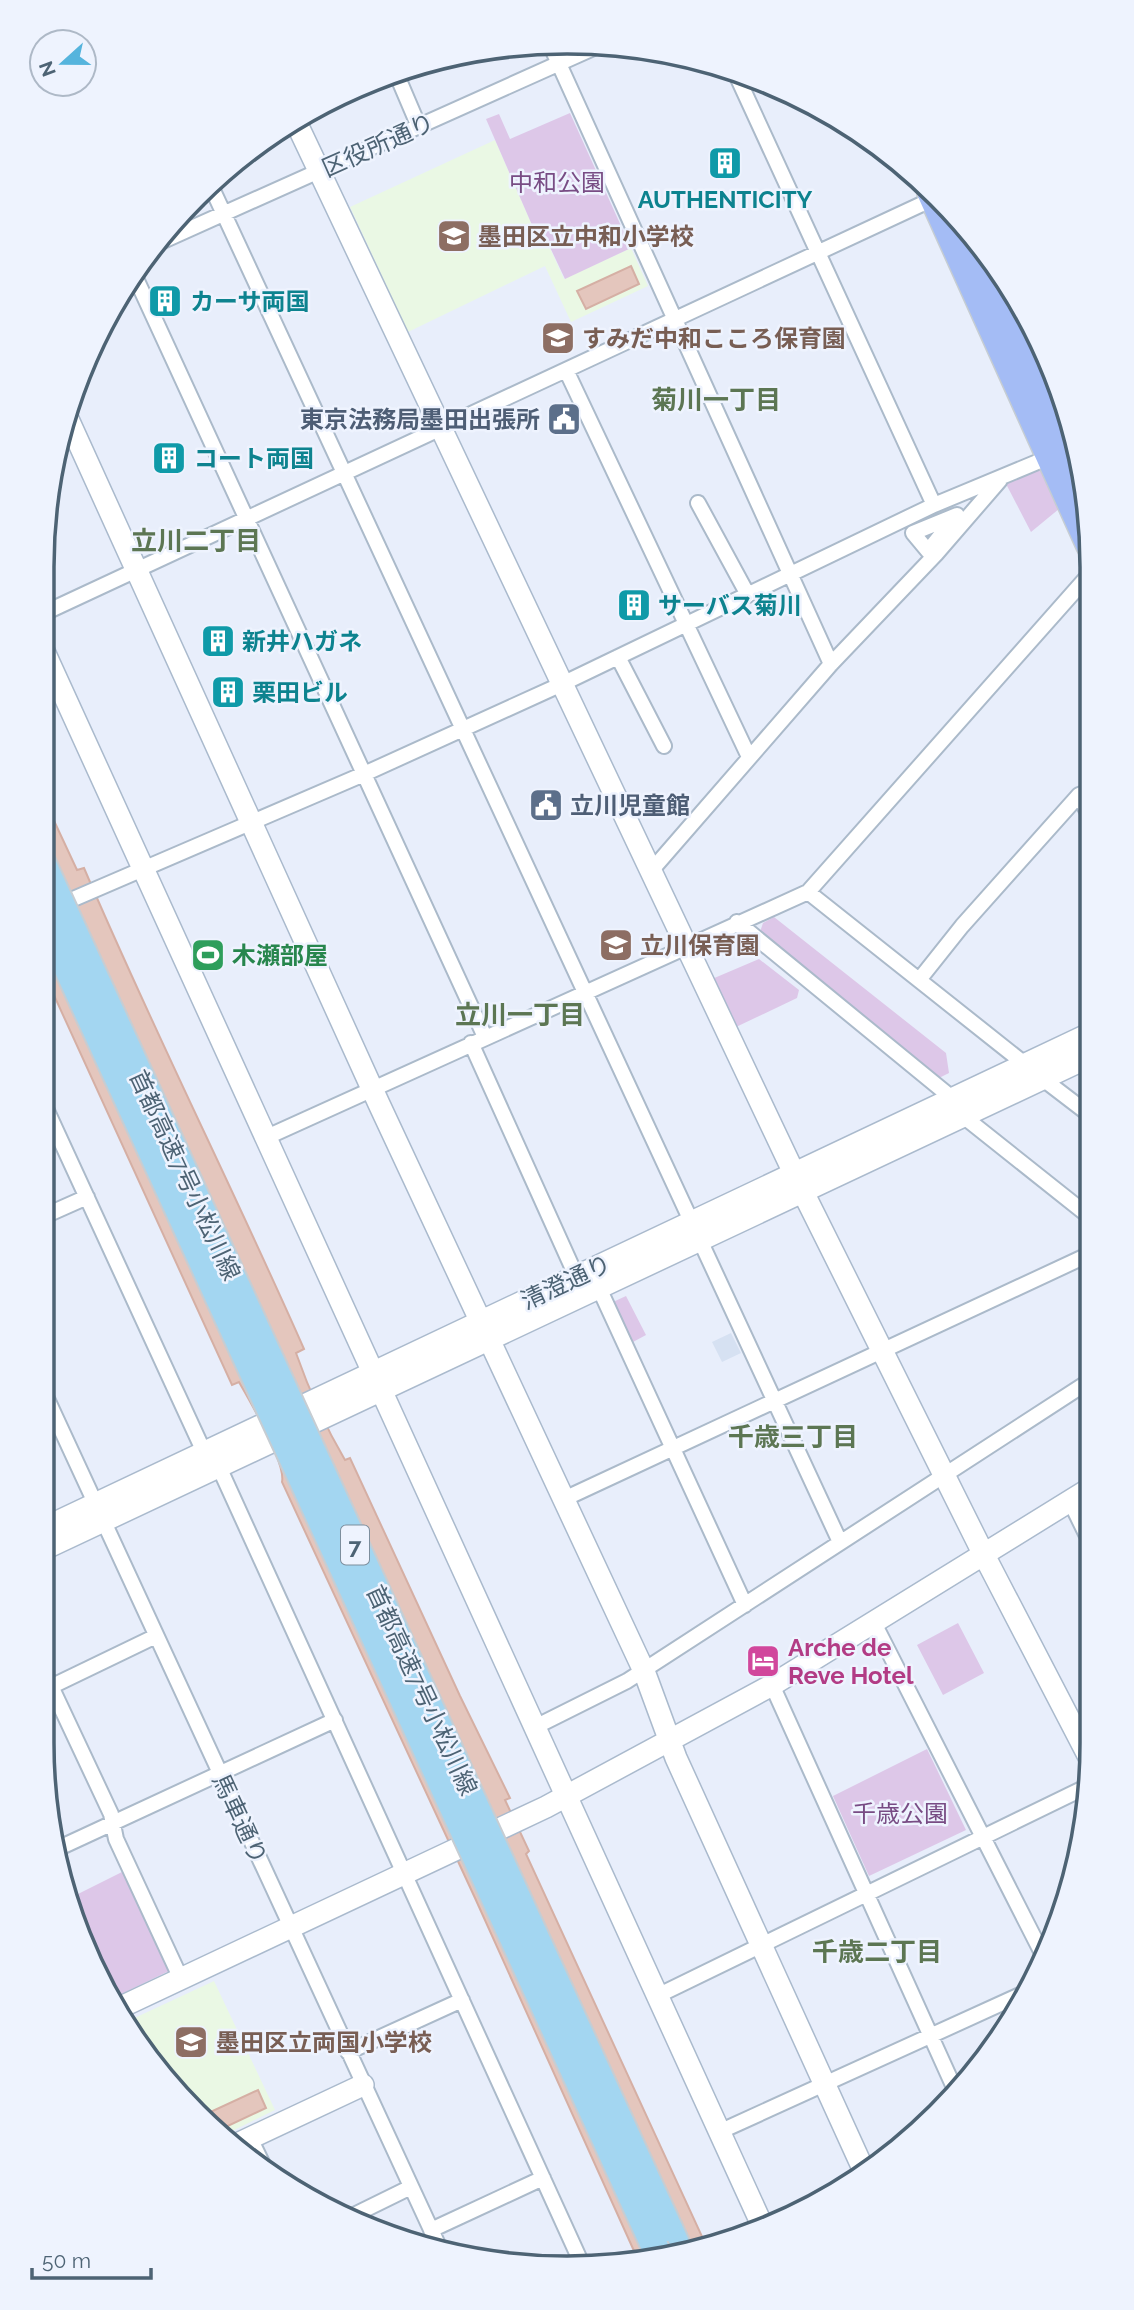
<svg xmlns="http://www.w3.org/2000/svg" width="1134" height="2310" font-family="Raleway,'Noto Sans JP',sans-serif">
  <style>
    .residential { fill: #d6e1f2 }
    .education { fill: #eaf8e4 }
    .green { fill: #ddc7e8 }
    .water { fill: #e4c6bd; stroke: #d5afa4; stroke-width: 2 }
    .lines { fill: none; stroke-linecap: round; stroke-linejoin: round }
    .street-casing { stroke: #abbaca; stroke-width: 18 }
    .secondary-casing { stroke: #aabacd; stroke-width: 24 }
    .primary-casing { stroke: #c6cdd3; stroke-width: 26 }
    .highway-casing { stroke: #c6cdd3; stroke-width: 30 }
    .street { stroke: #fff; stroke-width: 14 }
    .secondary { stroke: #fff; stroke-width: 21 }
    .primary { stroke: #a4bcf5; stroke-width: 23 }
    .highway { stroke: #a3d6f1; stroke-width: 26 }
    .highway-bridge-casing { stroke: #c6cdd3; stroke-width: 30; stroke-linecap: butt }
    .highway-bridge { stroke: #a3d6f1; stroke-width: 26 }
    .labels { text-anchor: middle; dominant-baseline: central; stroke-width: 5; stroke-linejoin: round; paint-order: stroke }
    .shield { fill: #eef3fe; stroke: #7d8e9d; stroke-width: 2 }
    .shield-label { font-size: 23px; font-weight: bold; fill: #4d6374 }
    .street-label { font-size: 24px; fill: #4d6374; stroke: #eef3fe }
    .park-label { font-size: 24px; fill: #784c84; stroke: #eef3fe }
    .culture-label { font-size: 24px; font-weight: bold; fill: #0d838f; stroke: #eef3fe; text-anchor: start }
    .education-label { font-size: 24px; font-weight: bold; fill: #785e54; stroke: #eef3fe; text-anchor: start }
    .service-label { font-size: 24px; font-weight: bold; fill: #4e5e75; stroke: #eef3fe; text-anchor: end }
    .leisure-label { font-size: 24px; font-weight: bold; fill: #27864d; stroke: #eef3fe; text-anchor: start }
    .hotel-label { font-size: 24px; font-weight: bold; fill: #b23c85; stroke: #eef3fe; text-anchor: start }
    .neighbourhood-label { font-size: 26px; font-weight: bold; fill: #5c7653; stroke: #eef3fe }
    .rim { fill: none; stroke: #4d6374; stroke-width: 3.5 }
  </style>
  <rect width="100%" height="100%" fill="#e8eefb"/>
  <path class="residential" d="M 731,1333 L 741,1353 L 722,1362 L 712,1342 Z"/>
  <path class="education" d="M 495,140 L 532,225 L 539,224 L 564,279 L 631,248 L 648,286 L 571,322 L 545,266 L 408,332 L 350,207 Z
    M 214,1981 L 275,2110 L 220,2137 L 151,2063 L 128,2021 Z"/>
  <path class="green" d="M 570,113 L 631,248 L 565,279 L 539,224 L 532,225 L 486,119 L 499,114 L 510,139 Z
    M 1046,462 L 1065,504 L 1031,532 L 1004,480 Z
    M 774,917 L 946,1053 L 949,1073 L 939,1078 L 760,932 L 763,923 Z
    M 759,959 L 799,990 L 797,998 L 736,1027 L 712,979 Z
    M 626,1296 L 646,1335 L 633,1342 L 613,1302 Z
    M 958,1623 L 984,1673 L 943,1695 L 917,1645 Z
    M 927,1749 L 966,1830 L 869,1876 L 833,1796 Z
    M 122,1872 L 171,1970 L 115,1997 L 70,1912 L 68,1899 Z"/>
  <path class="water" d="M 631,266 L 639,284 L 586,309 L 577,291 Z
    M 42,795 L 77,870 L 84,868 C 153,1030 233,1188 304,1349 L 296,1353 C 309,1390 325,1426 345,1460 L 350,1458 L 460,1696 L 510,1798 L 505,1800 L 529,1851 L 526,1854 L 705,2243 L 639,2262 L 475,1898 L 282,1482 C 286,1463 250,1401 239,1382 L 232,1385 L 42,969 Z
    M 258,2090 L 266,2108 L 215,2132 L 204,2115 Z"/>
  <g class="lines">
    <g class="street-casing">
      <path id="street" d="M 550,44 L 831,664
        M 735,72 L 934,505
        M 396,73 L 419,127
        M 210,184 L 840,1542
        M 156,244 L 600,45
        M 133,272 L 485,1037
        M 566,370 L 749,757
        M 698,503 L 748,595
        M 957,515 L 928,551 L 913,533 Z
        M 42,614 L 935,198
        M 618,657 L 664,746
        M 1079,795 L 1089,815
        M 651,871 L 831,664 L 936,554 L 1000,480
        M 808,892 L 1026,1065
        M 57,906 L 364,774 L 562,684 L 934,505 L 1047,458
        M 737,922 L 952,1098
        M 919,980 L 962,926 L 1079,795 L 1089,791
        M 471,1043 L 577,1278
        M 1043,1079 L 1090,1115
        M 42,1100 L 204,1452 L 219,1467 L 581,2262
        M 963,1116 L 1090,1217
        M 267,1137 L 808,892 L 1088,576
        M 42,1217 L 87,1197
        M 599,1288 L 745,1605
        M 42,1388 L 440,2249
        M 564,1499 L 1090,1254
        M 1070,1501 L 1091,1544
        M 874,1623 L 1044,1957
        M 42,1667 L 111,1814 L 116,1839 L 181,1979
        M 772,1685 L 957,2094
        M 42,1691 L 156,1636
        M 535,1727 L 627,1681 L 1091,1380
        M 59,1848 L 335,1720
        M 657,1996 L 1088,1786
        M 348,2052 L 462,2000
        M 719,2132 L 1020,1995
        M 250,2138 L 265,2169
        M 352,2216 L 411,2187
        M 431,2230 L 543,2178"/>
    </g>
    <g class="secondary-casing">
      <path id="secondary" d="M 295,120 L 803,1192 L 984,1555 L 1090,1759
        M 67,417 L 379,1104 L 644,1671 L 676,1758 L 865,2173
        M 42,647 L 762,2225
        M 42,1529 L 1089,1034
        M 42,1550 L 1089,1057
        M 121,2007 L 546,1807 L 772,1685 L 1091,1488
        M 233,2146 L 363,2085"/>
    </g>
    <g class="primary-casing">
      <path id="primary" d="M 929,193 L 1088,546
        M 971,235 L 1083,481"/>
    </g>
    <g class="highway-casing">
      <path id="highway" d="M 669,2228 L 679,2250"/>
    </g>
    <use href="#street" class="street"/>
    <use href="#secondary" class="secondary"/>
    <use href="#primary" class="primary"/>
    <use href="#highway" class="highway"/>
    <g class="highway-bridge-casing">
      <path id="highway-bridge" d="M 42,862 L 669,2228
        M 42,913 L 659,2256"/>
    </g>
    <use href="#highway-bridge" class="highway-bridge"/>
  </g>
  <defs>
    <g id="building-square" transform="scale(1.75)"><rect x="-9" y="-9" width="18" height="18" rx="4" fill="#0f9aa8" stroke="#eef3fe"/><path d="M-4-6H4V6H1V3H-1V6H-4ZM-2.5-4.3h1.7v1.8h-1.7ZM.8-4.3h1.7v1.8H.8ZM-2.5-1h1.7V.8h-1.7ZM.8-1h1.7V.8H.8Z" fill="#fff"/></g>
    <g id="school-square" transform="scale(1.75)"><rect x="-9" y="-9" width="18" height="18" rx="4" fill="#8d6e63" stroke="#eef3fe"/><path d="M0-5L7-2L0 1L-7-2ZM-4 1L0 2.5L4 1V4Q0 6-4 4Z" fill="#fff"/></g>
    <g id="civic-square" transform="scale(1.75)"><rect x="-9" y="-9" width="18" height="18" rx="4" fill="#5c6f8a" stroke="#eef3fe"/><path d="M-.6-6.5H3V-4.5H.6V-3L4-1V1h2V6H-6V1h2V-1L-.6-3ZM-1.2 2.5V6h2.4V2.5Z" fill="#fff"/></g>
    <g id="stadium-square" transform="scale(1.75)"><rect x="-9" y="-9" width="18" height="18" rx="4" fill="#2e9e5b" stroke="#eef3fe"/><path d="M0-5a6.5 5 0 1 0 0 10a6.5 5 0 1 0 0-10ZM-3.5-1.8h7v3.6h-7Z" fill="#fff"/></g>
    <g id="hotel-square" transform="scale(1.75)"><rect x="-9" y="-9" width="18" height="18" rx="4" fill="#d1479c" stroke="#eef3fe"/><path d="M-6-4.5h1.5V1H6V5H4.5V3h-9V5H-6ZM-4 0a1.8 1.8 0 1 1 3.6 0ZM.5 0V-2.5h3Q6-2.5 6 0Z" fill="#fff"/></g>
  </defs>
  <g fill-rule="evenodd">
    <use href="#building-square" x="725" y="163"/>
    <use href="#school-square" x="454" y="236"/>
    <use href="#building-square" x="165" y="301"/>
    <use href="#school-square" x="558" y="338"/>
    <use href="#civic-square" x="564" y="419"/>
    <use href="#building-square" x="169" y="458"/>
    <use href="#building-square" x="634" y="605"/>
    <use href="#building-square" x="218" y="641"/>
    <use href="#building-square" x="228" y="692"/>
    <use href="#civic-square" x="546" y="805"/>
    <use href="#school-square" x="616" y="945"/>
    <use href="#stadium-square" x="208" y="955"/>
    <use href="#hotel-square" x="763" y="1661"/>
    <use href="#school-square" x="191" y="2042"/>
  </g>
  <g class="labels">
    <rect class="shield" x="341" y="1525.5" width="28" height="39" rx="5"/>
    <g class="shield-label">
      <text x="355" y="1545">7</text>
    </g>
    <g class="street-label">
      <text transform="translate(378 145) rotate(-24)">区役所通り</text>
      <text transform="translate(185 1175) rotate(65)">首都高速7号小松川線</text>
      <text transform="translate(566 1282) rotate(-25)">清澄通り</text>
      <text transform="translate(422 1690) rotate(65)">首都高速7号小松川線</text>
      <text transform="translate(240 1819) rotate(65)">馬車通り</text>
    </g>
    <g class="park-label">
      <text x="557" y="182">中和公園</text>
      <text x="900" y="1813">千歳公園</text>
    </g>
    <g class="culture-label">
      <text x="725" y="199" text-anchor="middle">AUTHENTICITY</text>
      <text x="190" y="301">カーサ両国</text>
      <text x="194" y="458">コート両国</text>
      <text x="658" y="605">サーバス菊川</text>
      <text x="242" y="641">新井ハガネ</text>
      <text x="252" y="692">栗田ビル</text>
    </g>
    <g class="education-label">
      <text x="478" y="236">墨田区立中和小学校</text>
      <text x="582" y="338">すみだ中和こころ保育園</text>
      <text x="640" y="945">立川保育園</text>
      <text x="216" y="2042">墨田区立両国小学校</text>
    </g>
    <g class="service-label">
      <text x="540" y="419">東京法務局墨田出張所</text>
      <text x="570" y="805" text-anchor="start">立川児童館</text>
    </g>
    <g class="leisure-label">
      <text x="232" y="955">木瀬部屋</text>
    </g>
    <g class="hotel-label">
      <text x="788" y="1647">Arche de<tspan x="788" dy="28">Reve Hotel</tspan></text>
    </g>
    <g class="neighbourhood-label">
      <text x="716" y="400">菊川一丁目</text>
      <text x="196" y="541">立川二丁目</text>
      <text x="520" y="1015">立川一丁目</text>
      <text x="793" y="1437">千歳三丁目</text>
      <text x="877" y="1952">千歳二丁目</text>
    </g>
  </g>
  <path d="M0 0H1134V2310H0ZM567 54H567A513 513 0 0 1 1080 567V1743A513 513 0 0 1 567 2256H567A513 513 0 0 1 54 1743V567A513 513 0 0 1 567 54Z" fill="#eef3fe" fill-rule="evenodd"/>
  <path class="rim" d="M567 54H567A513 513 0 0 1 1080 567V1743A513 513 0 0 1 567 2256H567A513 513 0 0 1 54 1743V567A513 513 0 0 1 567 54Z"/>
  <g transform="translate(63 63) rotate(249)"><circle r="33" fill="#eef3fe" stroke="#aeb9c7" stroke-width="2"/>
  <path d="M0-5L12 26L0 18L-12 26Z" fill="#55b4dd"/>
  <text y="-10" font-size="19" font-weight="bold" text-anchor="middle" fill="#4d6374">N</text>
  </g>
  <path d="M32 2268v10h119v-10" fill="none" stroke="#4d6374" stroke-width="3.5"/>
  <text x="42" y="2268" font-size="21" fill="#4d6374" stroke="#eef3fe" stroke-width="5" paint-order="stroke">50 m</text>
</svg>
